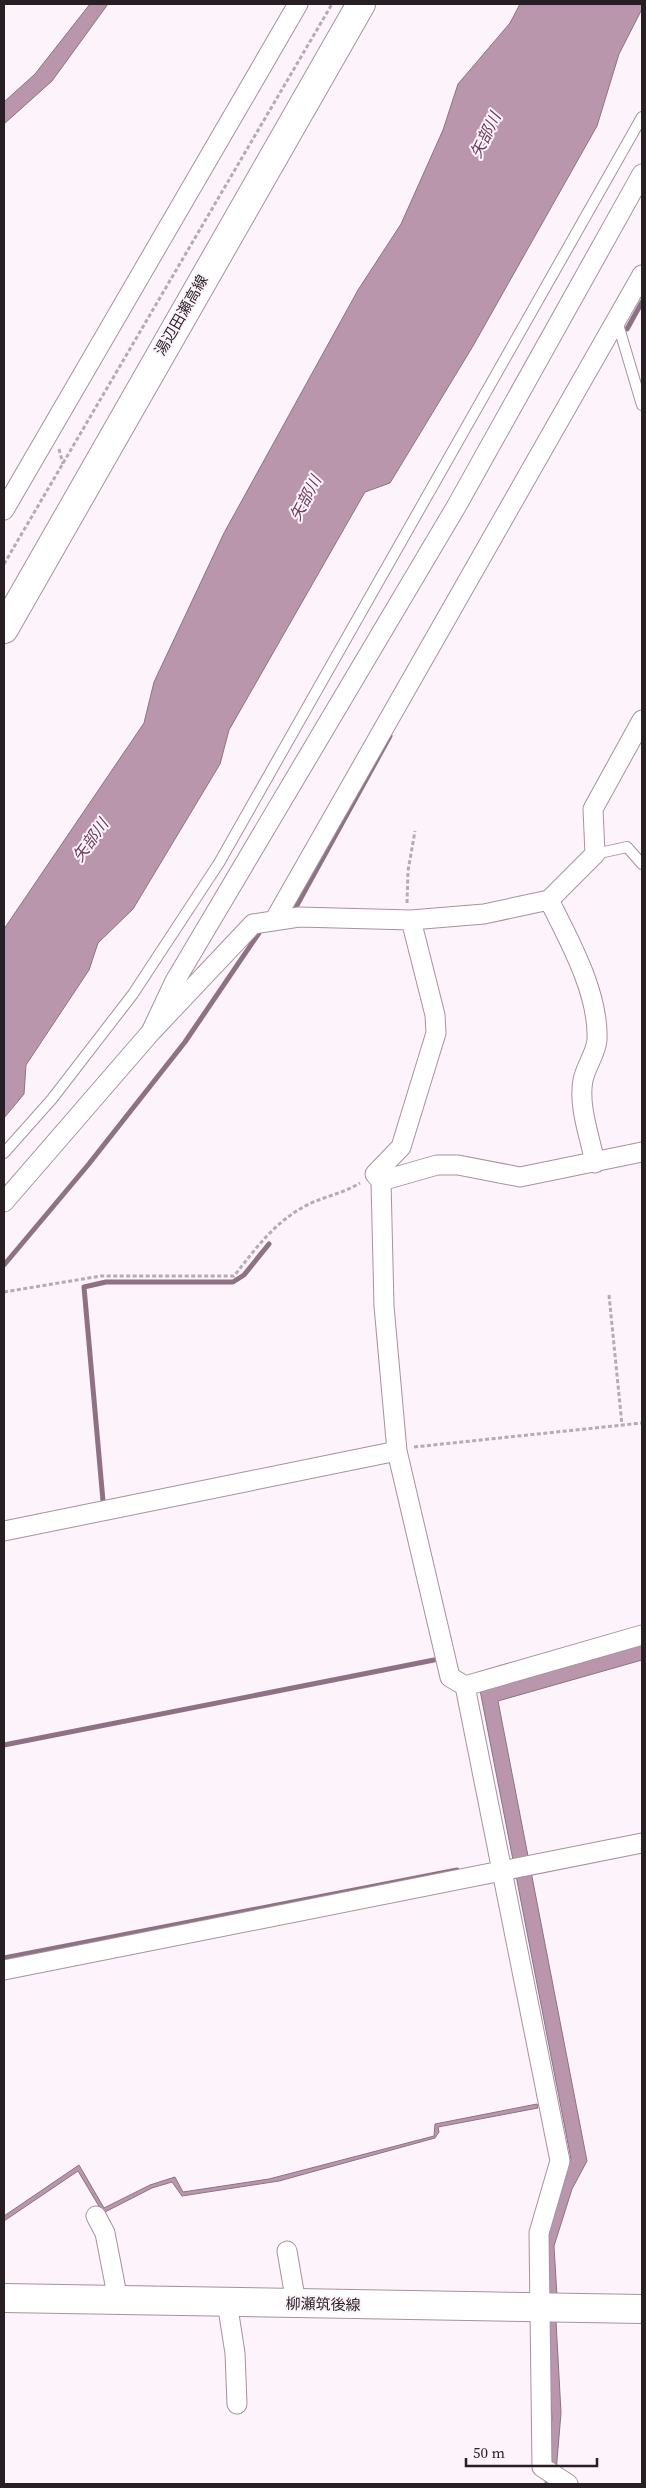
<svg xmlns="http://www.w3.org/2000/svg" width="646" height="2488" font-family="'Source Serif 4','Noto Sans JP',serif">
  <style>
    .water { fill: #ba96ad; stroke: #8e7284 }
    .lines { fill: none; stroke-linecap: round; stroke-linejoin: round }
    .stream { stroke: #8e7284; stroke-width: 5 }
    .service-casing { stroke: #a891a0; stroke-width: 12 }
    .minor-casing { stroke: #a891a0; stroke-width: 21 }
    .secondary-casing { stroke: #a891a0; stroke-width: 30 }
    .path { stroke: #b5abb2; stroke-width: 3; stroke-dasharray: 4 2.5; stroke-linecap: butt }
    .service { stroke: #fff; stroke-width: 10 }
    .minor { stroke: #fff; stroke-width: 19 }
    .secondary { stroke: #fff; stroke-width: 28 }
    .labels { text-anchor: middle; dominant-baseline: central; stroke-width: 4; stroke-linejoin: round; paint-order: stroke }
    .street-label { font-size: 15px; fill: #281f25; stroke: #fdf3fa }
    .water-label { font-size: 16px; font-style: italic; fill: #6c3b5e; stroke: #fdf3fa }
  </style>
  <rect width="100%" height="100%" fill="#fdf3fa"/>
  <path class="water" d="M 90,4 L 108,4 L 52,81 L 4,124 L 4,102 L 35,74 Z
    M 520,4 L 642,4 L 642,9 L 619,54 L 597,126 L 473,346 L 390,483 L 365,492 L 229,730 L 220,764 L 133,909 L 98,943 L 89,970 L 26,1065 L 24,1094 L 4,1118 L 4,929 L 144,723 L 154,682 L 224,533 L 358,290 L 401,224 L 443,130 L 458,84 L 510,23 Z
    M 642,1644 L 642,1660 L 498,1701 L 587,2161 L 572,2189 L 554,2246 L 558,2313 L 556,2321 L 561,2413 L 555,2484 L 545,2484 L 552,2418 L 545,2321 L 544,2250 L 552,2209 L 571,2159 L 480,1690 Z
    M 537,2104 L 538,2108 L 438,2127 L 439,2132 L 435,2138 L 279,2181 L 182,2196 L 172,2182 L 152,2188 L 103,2213 L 78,2171 L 4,2221 L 4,2216 L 79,2165 L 104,2208 L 150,2185 L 175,2177 L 183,2192 L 269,2179 L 434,2136 L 435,2124 Z"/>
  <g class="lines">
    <path class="stream" d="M 627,329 L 642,302
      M 296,907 L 390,736
      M 4,1265 L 88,1165 L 185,1042 L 259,933
      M 103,1501 L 84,1287 L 106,1282 L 233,1282 L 244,1275 L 269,1244
      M 4,1745 L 434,1660
      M 4,1958 L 457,1870"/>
    <g class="service-casing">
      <path id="service" d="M 617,321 L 642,405
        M 595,854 L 627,847 L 642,864
        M 4,1153 L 52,1099 L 133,994 L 219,863 L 642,117"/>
    </g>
    <g class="minor-casing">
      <path id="minor" d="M 4,510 L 298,4
        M 549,900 C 569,940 599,993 597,1040 C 596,1053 586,1066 583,1080 C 578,1106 590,1137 595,1163
        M 411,920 L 435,1015 L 436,1033 L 401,1147 L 375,1174 L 381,1181 L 384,1306 L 397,1451 L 450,1677 L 465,1686 L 560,2161 L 539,2233 L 542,2467 L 568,2484
        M 274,921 L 642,275
        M 151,1032 L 175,981 L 456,507 L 642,174
        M 381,1181 L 437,1165 L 458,1165 L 520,1177 L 642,1152
        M 4,1202 L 151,1032 L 253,924 L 299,917 L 411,920 L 484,914 L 549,900 L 595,854 L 593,809 L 642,720
        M 4,1531 L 397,1451
        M 465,1686 L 642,1635
        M 4,1970 L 642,1843
        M 96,2216 L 105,2233 L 118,2300
        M 287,2251 L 296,2303
        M 227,2302 L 235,2353 L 237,2404"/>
    </g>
    <g class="secondary-casing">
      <path id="secondary" d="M 4,629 L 361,4
        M 4,2298 L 642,2309"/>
    </g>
    <path class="path" d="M 59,449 L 63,464
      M 4,564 L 332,4
      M 407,903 L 408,871 L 415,831
      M 4,1292 L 101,1276 L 234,1276 C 257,1247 275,1221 309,1204 C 326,1196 344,1193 360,1183
      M 609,1295 L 622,1425
      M 414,1447 L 642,1423"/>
    <use href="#service" class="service"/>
    <use href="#minor" class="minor"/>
    <use href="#secondary" class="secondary"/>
  </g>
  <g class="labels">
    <g class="street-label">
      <text transform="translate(181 315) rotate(-60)">湯辺田瀬高線</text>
      <text transform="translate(323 2304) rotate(1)">柳瀬筑後線</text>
    </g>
    <g class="water-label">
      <text transform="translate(485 135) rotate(-64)">矢部川</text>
      <text transform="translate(305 498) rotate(-62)">矢部川</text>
      <text transform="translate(90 840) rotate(-54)">矢部川</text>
    </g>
  </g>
  <rect width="646" height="2488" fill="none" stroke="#281f25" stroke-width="10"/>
  <path d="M466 2458v8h131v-8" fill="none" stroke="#281f25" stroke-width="2.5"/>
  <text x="473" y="2458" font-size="15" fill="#281f25" stroke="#fdf3fa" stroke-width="4" paint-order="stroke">50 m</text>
</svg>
